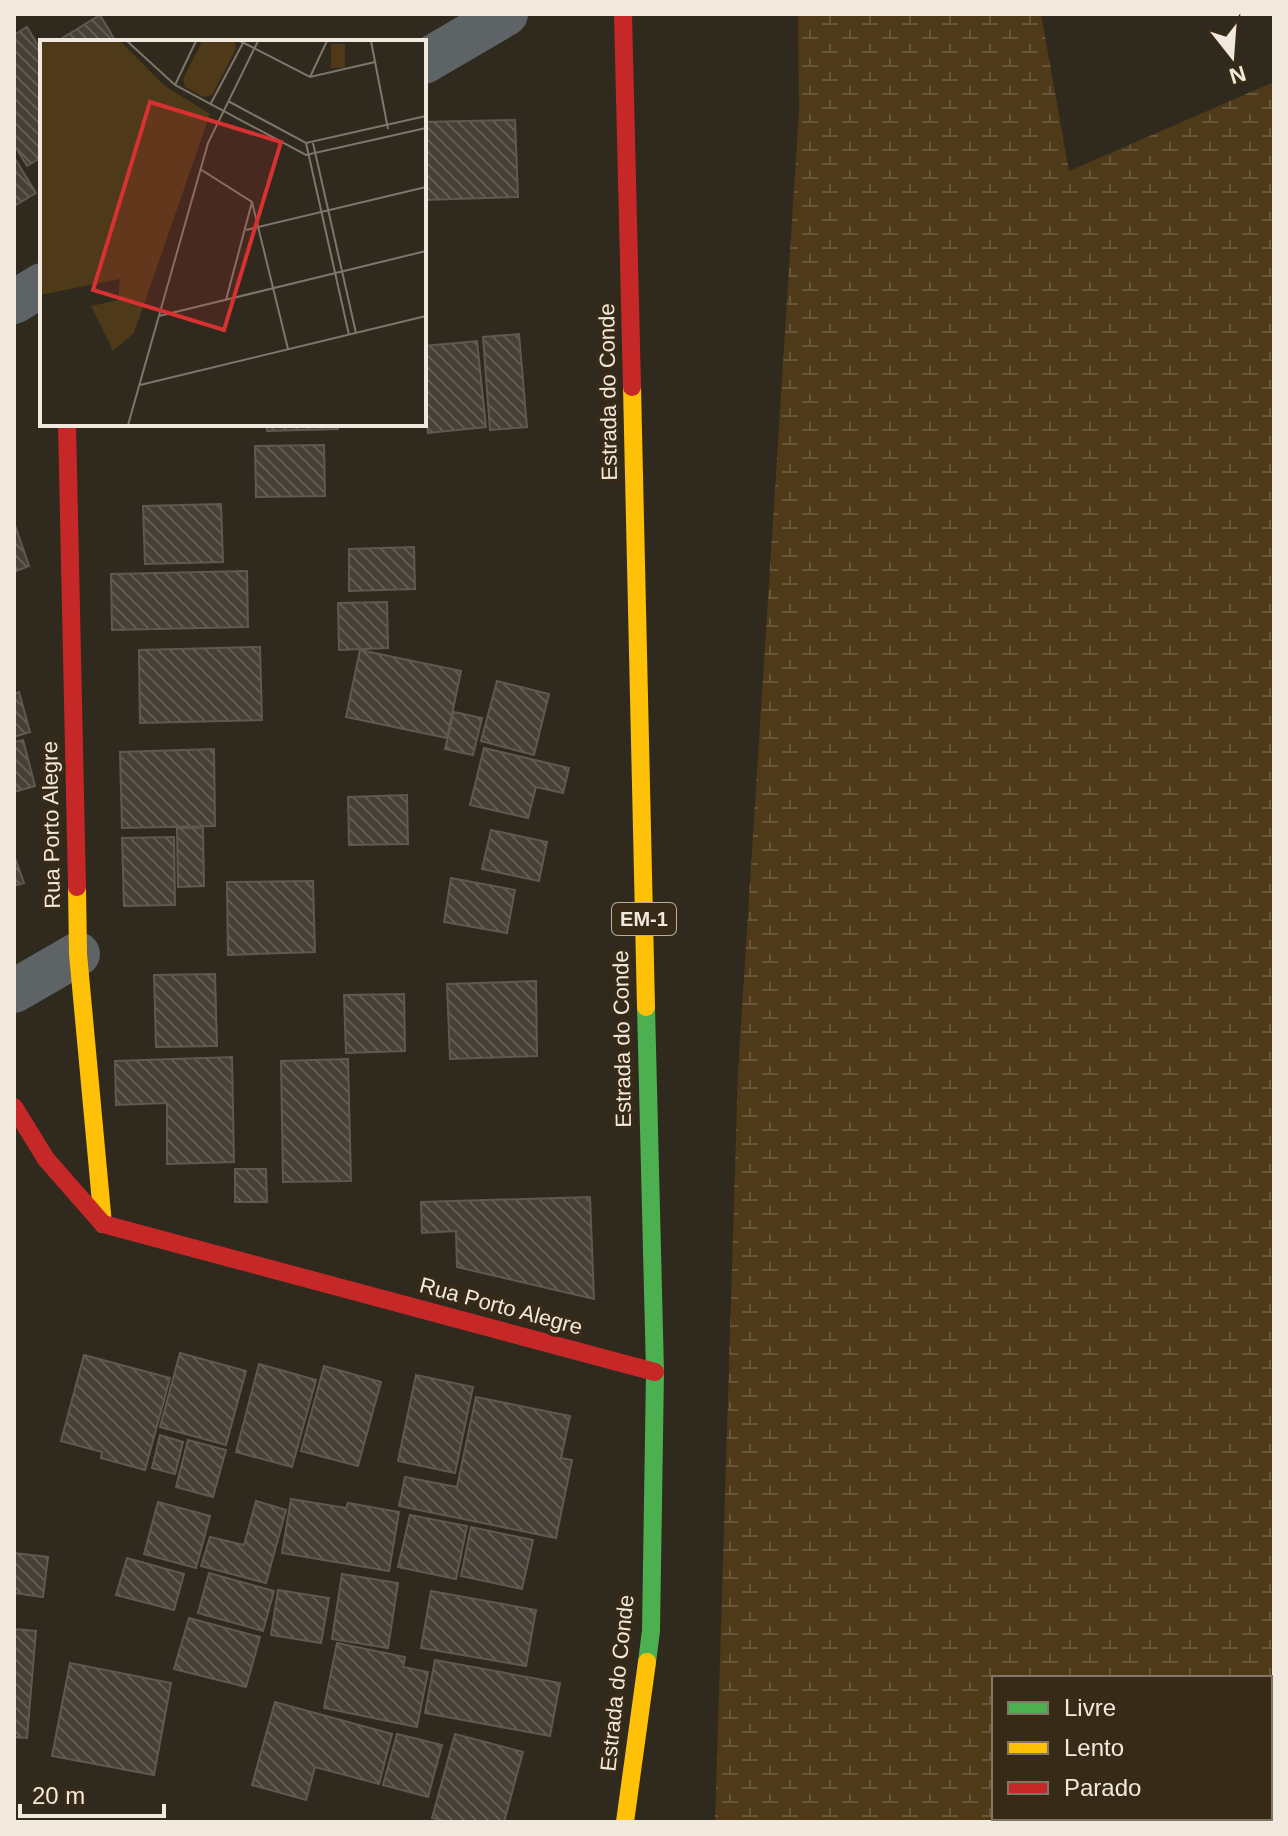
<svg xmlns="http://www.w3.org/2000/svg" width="1288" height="1836" font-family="Arial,sans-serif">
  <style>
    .wetland { fill: url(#wetland-marsh); fill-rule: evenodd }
    .building { fill: url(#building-back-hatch); stroke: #5f5950; stroke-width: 2 }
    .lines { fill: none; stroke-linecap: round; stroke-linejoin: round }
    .street { stroke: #5e6465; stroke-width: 44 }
    .fast { stroke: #4caf50; stroke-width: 18 }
    .slow { stroke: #ffc107; stroke-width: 18 }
    .jam { stroke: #c62828; stroke-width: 18 }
    .labels { text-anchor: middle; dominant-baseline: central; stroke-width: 8; stroke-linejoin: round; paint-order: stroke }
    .shield { fill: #372a17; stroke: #bab0a2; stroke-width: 2 }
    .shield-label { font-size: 20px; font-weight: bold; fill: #f2e9de }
    .street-label { font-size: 22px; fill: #f2e9de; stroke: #372a17 }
    .inset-road { fill: none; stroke: #7e766b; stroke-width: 2 }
    .view { fill: #d73231; fill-opacity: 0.15; stroke: #d73231; stroke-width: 4 }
    .inset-edge { fill: none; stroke: #f2e9de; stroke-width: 4 }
  </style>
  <defs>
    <pattern id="wetland-marsh" width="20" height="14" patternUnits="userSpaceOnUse" patternTransform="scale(2)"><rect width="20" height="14" fill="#4e3918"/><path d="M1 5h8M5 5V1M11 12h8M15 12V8" fill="none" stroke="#685639"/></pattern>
    <pattern id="building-back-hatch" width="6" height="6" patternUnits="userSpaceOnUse" patternTransform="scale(2)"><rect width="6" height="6" fill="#464038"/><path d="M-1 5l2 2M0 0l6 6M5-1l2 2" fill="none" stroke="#615c54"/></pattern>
  </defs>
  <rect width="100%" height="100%" fill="#30291e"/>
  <path class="wetland" d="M 798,14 L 1041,14 L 1069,171 L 1274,82 L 1274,1822 L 715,1822 L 738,1071 L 799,111 ZM 994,1678 L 1270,1678 L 1270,1818 L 994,1818 Z"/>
  <path class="building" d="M 100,15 L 116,42 L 56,42 Z
    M 27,27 L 42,52 L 42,157 L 27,166 L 14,145 L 14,35 Z
    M 515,120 L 518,197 L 424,200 L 424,122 Z
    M 14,157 L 36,193 L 14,206 Z
    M 519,334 L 527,427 L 490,430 L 483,337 Z
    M 477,341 L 486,427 L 428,433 L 426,412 L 424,413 L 424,346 Z
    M 267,424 L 338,424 L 338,429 L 267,431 Z
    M 324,445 L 325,496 L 256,497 L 255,446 Z
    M 221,504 L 223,562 L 145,564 L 143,506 Z
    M 14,522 L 29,566 L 14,572 Z
    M 414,547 L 415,589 L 349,591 L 349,549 Z
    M 247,571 L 248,627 L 112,630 L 111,574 Z
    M 387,602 L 388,648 L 339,650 L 338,603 Z
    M 260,647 L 262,720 L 140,723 L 139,650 Z
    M 360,650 L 461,671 L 447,738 L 346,717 Z
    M 497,681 L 549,694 L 534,755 L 481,741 Z
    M 19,692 L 30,732 L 14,737 L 14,694 Z
    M 454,712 L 482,718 L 473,755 L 445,749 Z
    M 23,740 L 35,786 L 14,792 L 14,742 Z
    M 484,748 L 569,768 L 563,793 L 536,787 L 528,818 L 470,805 Z
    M 214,749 L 215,826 L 122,828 L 120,752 Z
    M 407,795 L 408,844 L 349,845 L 348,797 Z
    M 177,828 L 203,828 L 204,886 L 178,887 Z
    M 491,830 L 547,842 L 539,881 L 482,869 Z
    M 174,837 L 175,905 L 124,906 L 122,838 Z
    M 14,855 L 24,883 L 14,886 Z
    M 451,878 L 515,890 L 507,933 L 444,922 Z
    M 313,881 L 315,952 L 228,955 L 227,882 Z
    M 215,974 L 217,1046 L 156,1047 L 154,975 Z
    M 536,981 L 537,1056 L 450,1059 L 447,984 Z
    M 404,994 L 405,1051 L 346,1053 L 344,995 Z
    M 232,1057 L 234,1162 L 167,1164 L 167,1103 L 116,1105 L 115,1061 Z
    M 348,1059 L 351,1181 L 283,1182 L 281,1061 Z
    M 235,1169 L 266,1169 L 267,1202 L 235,1202 Z
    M 590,1197 L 594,1299 L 457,1267 L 456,1231 L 422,1233 L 421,1202 Z
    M 180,1353 L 246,1371 L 226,1445 L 160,1427 Z
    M 84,1355 L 170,1378 L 145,1470 L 101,1458 L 102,1452 L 61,1441 Z
    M 259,1364 L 316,1380 L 292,1467 L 236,1452 Z
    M 324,1366 L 381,1382 L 358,1466 L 301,1451 Z
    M 416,1375 L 473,1387 L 455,1473 L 398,1461 Z
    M 476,1397 L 570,1416 L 561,1458 L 572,1460 L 556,1538 L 399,1506 L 405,1477 L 457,1487 Z
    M 160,1435 L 183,1442 L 175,1474 L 152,1468 Z
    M 188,1440 L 226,1450 L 213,1497 L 176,1487 Z
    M 291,1499 L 346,1508 L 348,1503 L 399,1512 L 389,1571 L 282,1553 Z
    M 256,1501 L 286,1510 L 266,1583 L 201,1566 L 210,1537 L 244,1545 Z
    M 158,1502 L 210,1516 L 196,1568 L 144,1554 Z
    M 410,1515 L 467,1526 L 456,1579 L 398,1567 Z
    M 471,1527 L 533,1540 L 522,1589 L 461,1576 Z
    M 14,1553 L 48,1557 L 43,1597 L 14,1593 Z
    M 127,1558 L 184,1574 L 174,1610 L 116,1595 Z
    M 209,1573 L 274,1591 L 263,1631 L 198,1613 Z
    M 342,1574 L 398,1583 L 388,1648 L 332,1639 Z
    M 278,1590 L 329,1598 L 321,1643 L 271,1635 Z
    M 431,1591 L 536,1610 L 526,1666 L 421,1648 Z
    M 189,1618 L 260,1637 L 246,1687 L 174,1669 Z
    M 14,1629 L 36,1631 L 27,1738 L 14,1737 Z
    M 337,1643 L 405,1657 L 403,1667 L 428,1672 L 417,1727 L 324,1708 Z
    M 435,1660 L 560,1683 L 550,1736 L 425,1713 Z
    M 70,1663 L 171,1683 L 154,1775 L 52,1756 Z
    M 275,1702 L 392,1734 L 379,1784 L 315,1767 L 306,1800 L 252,1785 Z
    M 397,1734 L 442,1745 L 428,1797 L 383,1785 Z
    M 455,1734 L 523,1752 L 504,1822 L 449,1822 L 432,1818 Z"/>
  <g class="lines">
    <path class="street" d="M 424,62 L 506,14
      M 14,302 L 42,285
      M 14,991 L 78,954"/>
    <path class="fast" d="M 646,1007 L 655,1372 L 651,1631 L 647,1662"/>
    <path class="slow" d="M 632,387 L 646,1007
      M 77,887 L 78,954 L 103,1224
      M 625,1822 L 647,1662"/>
    <path class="jam" d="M 623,14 L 632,387
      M 67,424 L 77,887
      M 14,1107 L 46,1159 L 103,1224 L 655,1372"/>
  </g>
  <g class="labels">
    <rect class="shield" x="612" y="903" width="64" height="32" rx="6"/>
    <g class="shield-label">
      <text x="644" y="919">EM-1</text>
    </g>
    <g class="street-label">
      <text transform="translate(608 392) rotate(-91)">Estrada do Conde</text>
      <text transform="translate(51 825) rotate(-91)">Rua Porto Alegre</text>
      <text transform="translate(622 1039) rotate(-91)">Estrada do Conde</text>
      <text transform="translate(501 1306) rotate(15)">Rua Porto Alegre</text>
      <text transform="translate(617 1683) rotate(-84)">Estrada do Conde</text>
    </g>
  </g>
  <g transform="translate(40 40)">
    <rect width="386" height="386" fill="#30291e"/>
    <path d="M 162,1 L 195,1 L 196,9 L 172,55 L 164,57 L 145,47 L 143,39 ZM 291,4 L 305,4 L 305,28 L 291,28 Z" fill="#4e3918"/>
    <path d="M 0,1 L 80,1 L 125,46 L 170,74 L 94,293 L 73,311 L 51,266 L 78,260 L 80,239 L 0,255 Z" fill="#4e3918"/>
    <path class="inset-road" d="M 87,1 L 135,45 L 266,115 L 386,88M 200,1 L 270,37 L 335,22M 331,1 L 348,89M 270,37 L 287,1M 135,45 L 156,1M 188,61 L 266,103 L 386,76M 170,65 L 203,3M 266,103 L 309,295M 273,103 L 316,293M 160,129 L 212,162 L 248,309M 206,190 L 386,147M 186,260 L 212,162M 119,276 L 386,211M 100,345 L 386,276M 88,385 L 168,103 L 218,1"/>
    <path class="view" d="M 110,62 L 241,102 L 184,290 L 53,250 Z"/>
    <rect width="386" height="386" class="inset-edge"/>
  </g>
  <rect width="1288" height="1836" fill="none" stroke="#f2e9de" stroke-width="32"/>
  <rect x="992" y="1676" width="280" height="144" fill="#372a17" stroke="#827667" stroke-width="2"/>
  <rect x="1008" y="1702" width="40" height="12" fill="#4caf50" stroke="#827667" stroke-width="2"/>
  <text x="1064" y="1716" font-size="24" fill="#f2e9de">Livre</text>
  <rect x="1008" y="1742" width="40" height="12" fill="#ffc107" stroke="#827667" stroke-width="2"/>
  <text x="1064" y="1756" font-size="24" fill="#f2e9de">Lento</text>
  <rect x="1008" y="1782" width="40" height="12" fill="#c62828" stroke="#827667" stroke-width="2"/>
  <text x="1064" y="1796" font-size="24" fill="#f2e9de">Parado</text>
  <g transform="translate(1232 56) rotate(163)" stroke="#372a17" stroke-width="6" paint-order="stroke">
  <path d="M0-6L14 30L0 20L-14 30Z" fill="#f2e9de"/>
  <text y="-12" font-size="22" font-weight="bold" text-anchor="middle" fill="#f2e9de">N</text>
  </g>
  <path d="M20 1804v12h144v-12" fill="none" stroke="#f2e9de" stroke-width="4"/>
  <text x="32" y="1804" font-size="24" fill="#f2e9de" stroke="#372a17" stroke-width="6" paint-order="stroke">20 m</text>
</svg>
